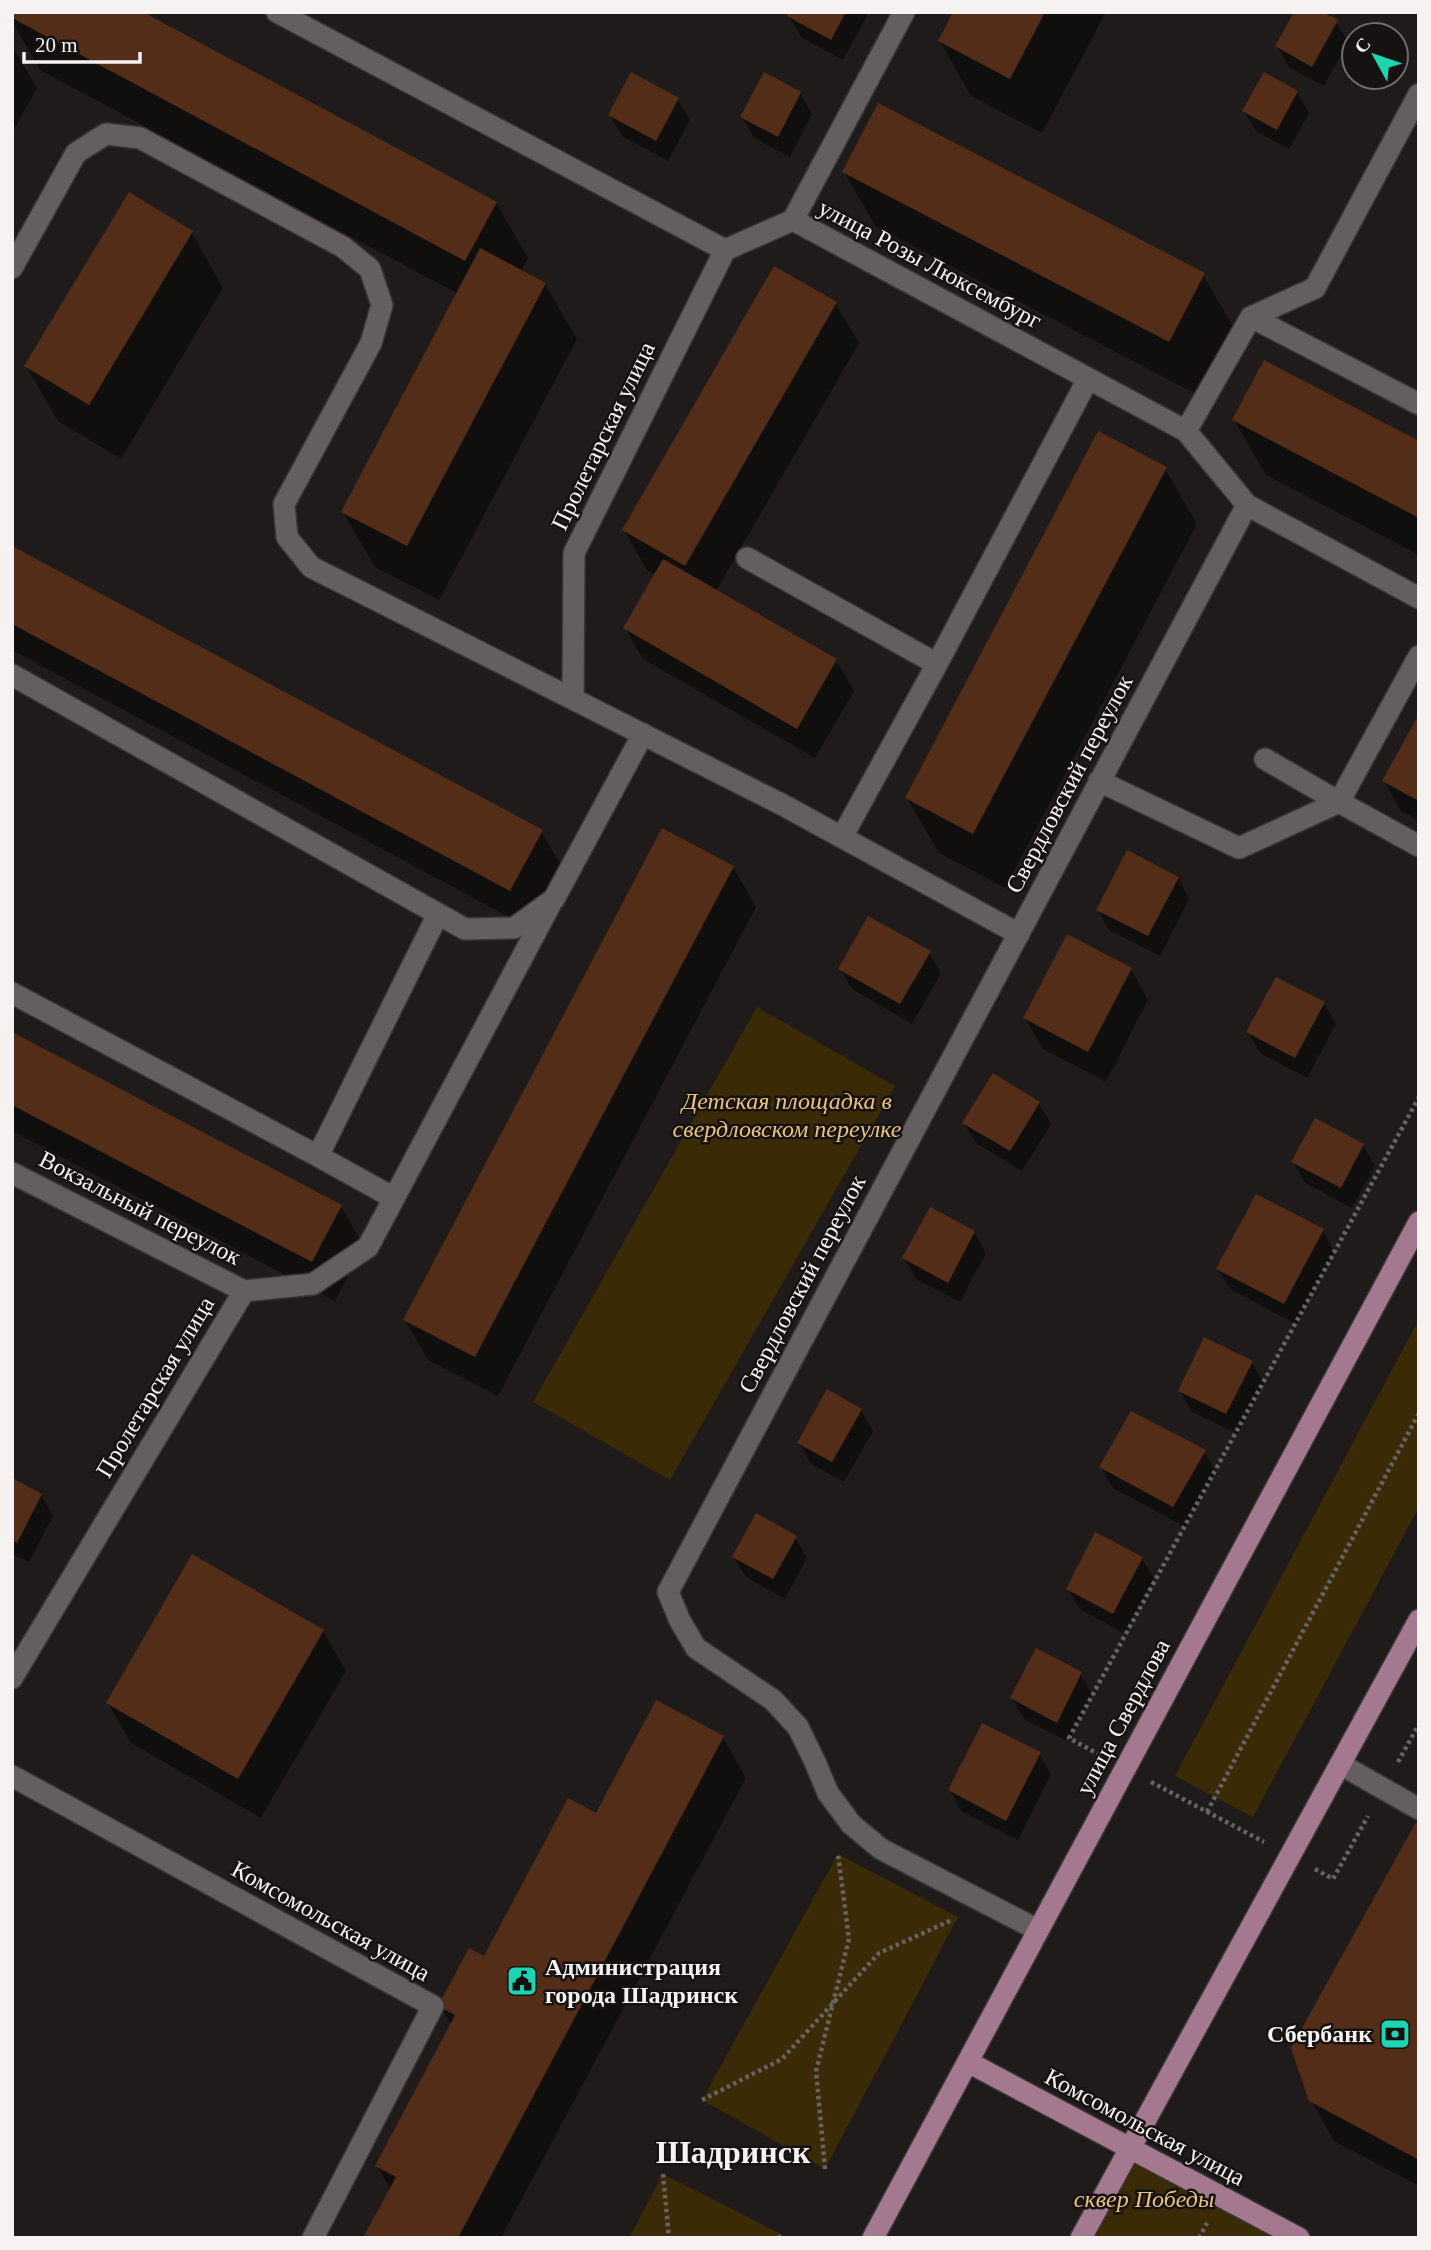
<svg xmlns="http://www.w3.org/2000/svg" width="1431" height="2250" font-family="Georgia,serif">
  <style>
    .green { fill: #3b2a06 }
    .shadow { fill: #0007 }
    .building { fill: #532d17 }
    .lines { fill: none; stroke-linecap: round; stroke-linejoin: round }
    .minor-casing { stroke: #393535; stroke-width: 24 }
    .major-casing { stroke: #393535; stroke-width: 24 }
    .path { stroke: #676363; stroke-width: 4.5; stroke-dasharray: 3.5 3.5; stroke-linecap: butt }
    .minor { stroke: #655e5e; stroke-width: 21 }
    .major { stroke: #a4798f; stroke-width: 21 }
    .labels { text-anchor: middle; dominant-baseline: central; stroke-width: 5; stroke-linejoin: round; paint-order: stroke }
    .street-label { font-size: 24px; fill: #f6f2f2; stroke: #171212 }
    .park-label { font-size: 24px; font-style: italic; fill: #eac37f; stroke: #171212 }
    .poi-label { font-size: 24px; font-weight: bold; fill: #f6f2f2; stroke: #171212; text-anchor: start }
    .district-label { font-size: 32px; font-weight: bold; fill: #f6f2f2; stroke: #171212 }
  </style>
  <rect width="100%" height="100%" fill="#201b1b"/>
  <path class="green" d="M 757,1007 L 895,1086 L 670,1480 L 533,1402 Z
    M 1419,1319 L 1419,1507 L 1253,1817 L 1175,1776 Z
    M 838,1854 L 958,1917 L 825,2169 L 702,2100 Z
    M 1128,2149 L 1296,2238 L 1081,2238 Z
    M 663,2174 L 783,2235 L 781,2238 L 629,2238 Z"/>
  <path class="shadow" d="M 12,12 L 496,203 L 528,258 L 521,271 L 545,284 L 577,339 L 439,600 L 375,567 L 343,512 L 458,294 L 40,70 L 12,21 Z
    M 791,12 L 869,12 L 843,60 L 801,37 L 789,16 Z
    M 955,12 L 1106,12 L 1042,133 L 971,96 L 940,41 Z
    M 1336,22 L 1348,42 L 1324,86 L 1289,67 L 1277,46 Z
    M 12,46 L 37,88 L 12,133 Z
    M 631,75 L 678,100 L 690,120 L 668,161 L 622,136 L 610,115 Z
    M 1297,92 L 1309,113 L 1289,149 L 1256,131 L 1244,111 Z
    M 800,93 L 812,114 L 790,157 L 754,138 L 742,117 Z
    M 844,172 L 1203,275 L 1235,330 L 1200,396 L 876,227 Z
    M 192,233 L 223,288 L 121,459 L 58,421 L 26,366 Z
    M 835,303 L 859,343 L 716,591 L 836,660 L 854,691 L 815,758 L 643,659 L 625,628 L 656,575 L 647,570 L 624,530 Z
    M 1234,420 L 1419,443 L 1419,555 L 1266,475 Z
    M 1165,469 L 1197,524 L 1005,888 L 939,853 L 907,798 Z
    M 12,548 L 541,831 L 564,871 L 533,930 L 12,650 Z
    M 1419,717 L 1419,821 L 1401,811 L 1384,781 Z
    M 733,867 L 756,907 L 498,1396 L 428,1360 L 405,1320 Z
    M 1178,878 L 1189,899 L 1160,956 L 1109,930 L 1098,909 Z
    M 929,953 L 941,973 L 912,1024 L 852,989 L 840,969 Z
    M 1131,969 L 1148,1000 L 1106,1082 L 1043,1049 L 1025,1018 Z
    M 1324,1004 L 1336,1024 L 1307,1078 L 1260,1053 L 1248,1032 Z
    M 12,1034 L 341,1206 L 364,1246 L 335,1301 L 12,1131 Z
    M 1039,1104 L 1051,1124 L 1022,1171 L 976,1143 L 964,1123 Z
    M 1363,1145 L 1375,1166 L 1352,1208 L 1305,1183 L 1293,1162 Z
    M 1323,1231 L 1334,1251 L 1296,1324 L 1230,1289 L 1218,1269 Z
    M 974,1232 L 986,1253 L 960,1302 L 916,1279 L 904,1258 Z
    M 1252,1363 L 1264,1383 L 1238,1434 L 1192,1412 L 1180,1391 Z
    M 861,1410 L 873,1431 L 844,1482 L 811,1464 L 799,1443 Z
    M 1204,1452 L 1216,1472 L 1185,1527 L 1113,1488 L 1101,1467 Z
    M 12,1480 L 41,1495 L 53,1516 L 29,1562 L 12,1554 Z
    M 795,1537 L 807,1558 L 785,1599 L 746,1577 L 734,1557 Z
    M 1142,1559 L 1154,1579 L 1125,1634 L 1080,1609 L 1068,1589 Z
    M 323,1631 L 346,1671 L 261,1818 L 131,1743 L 108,1703 Z
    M 1080,1673 L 1092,1694 L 1069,1742 L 1024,1719 L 1012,1698 Z
    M 723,1738 L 746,1778 L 501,2238 L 365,2238 L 391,2190 L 377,2166 L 452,2026 L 440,2006 L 485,1959 L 596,1815 Z
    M 1039,1754 L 1051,1774 L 1018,1840 L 961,1811 L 950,1790 Z
    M 1419,1826 L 1419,2186 L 1334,2141 L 1311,2100 Z"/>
  <path class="building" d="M 12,12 L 143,12 L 497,202 L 465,261 L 12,18 Z
    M 789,12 L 846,12 L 831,40 L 787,16 Z
    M 953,12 L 1045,12 L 1010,79 L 938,41 Z
    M 1294,12 L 1323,12 L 1338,20 L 1312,67 L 1275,46 Z
    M 631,72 L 679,98 L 656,141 L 608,115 Z
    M 764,72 L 801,92 L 778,137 L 740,117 Z
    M 1264,72 L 1298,91 L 1277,130 L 1242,111 Z
    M 878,103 L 1205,273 L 1169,342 L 842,172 Z
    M 129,192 L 193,231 L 89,405 L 24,366 Z
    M 480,248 L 546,283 L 407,546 L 341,512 Z
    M 774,266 L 837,302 L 685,566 L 622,530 Z
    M 1264,360 L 1419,441 L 1419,518 L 1232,420 Z
    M 1098,431 L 1167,467 L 973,834 L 905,798 Z
    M 12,546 L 543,830 L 510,891 L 12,624 Z
    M 663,559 L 837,659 L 797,729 L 623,628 Z
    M 1419,714 L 1419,801 L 1382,781 Z
    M 662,828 L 734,866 L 475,1357 L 403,1320 Z
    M 1127,850 L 1179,877 L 1148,936 L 1096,910 Z
    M 868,916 L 931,951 L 900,1004 L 838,969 Z
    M 1067,934 L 1132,968 L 1088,1052 L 1023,1018 Z
    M 1276,977 L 1325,1002 L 1295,1058 L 1246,1032 Z
    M 12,1032 L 342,1205 L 312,1262 L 12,1105 Z
    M 993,1073 L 1040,1102 L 1010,1151 L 962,1123 Z
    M 1315,1118 L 1364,1144 L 1341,1188 L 1291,1162 Z
    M 1256,1194 L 1324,1229 L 1284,1304 L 1216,1269 Z
    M 930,1207 L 975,1231 L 948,1283 L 902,1258 Z
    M 1204,1337 L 1253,1361 L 1226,1414 L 1178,1391 Z
    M 827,1389 L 862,1409 L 832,1462 L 797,1443 Z
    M 1131,1411 L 1206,1450 L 1173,1507 L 1099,1467 Z
    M 12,1478 L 42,1494 L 17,1543 L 12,1540 Z
    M 756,1513 L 797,1536 L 773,1579 L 732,1557 Z
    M 1095,1532 L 1143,1557 L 1113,1614 L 1066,1589 Z
    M 192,1554 L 324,1630 L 238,1779 L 106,1703 Z
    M 1036,1648 L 1082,1672 L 1057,1723 L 1010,1698 Z
    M 656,1700 L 724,1736 L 458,2238 L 363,2238 L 396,2177 L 375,2166 L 455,2015 L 438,2006 L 469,1948 L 484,1956 L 568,1798 L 596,1813 Z
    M 982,1723 L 1041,1752 L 1006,1821 L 948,1790 Z
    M 1416,1822 L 1419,1824 L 1419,2160 L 1309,2101 L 1291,2048 Z"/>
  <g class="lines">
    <g class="minor-casing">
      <path id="minor" d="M 277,12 L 725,250 L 793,220 L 1186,431 L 1247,505 L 1419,598
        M 793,220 L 904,12
        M 12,268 L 76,153 L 106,134 L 140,138 L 343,247 L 370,269 L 382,305 L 371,343 L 284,504 L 287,537 L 311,567 L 783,805 L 1019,934
        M 1251,317 L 1419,404
        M 1186,431 L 1251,317 L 1315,288 L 1419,94
        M 747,558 L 937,664
        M 1419,656 L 1339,802 L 1419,846
        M 12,675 L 465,929 L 514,928 L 554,899 L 643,734
        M 573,699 L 574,553 L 725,250
        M 1265,759 L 1339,802
        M 1099,781 L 1239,848 L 1339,802
        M 842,837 L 937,664 L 1088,379
        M 12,993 L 318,1156 L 438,914
        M 318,1156 L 394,1198
        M 12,1173 L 244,1291
        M 244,1291 L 313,1284 L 368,1247 L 550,905
        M 12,1678 L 244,1291
        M 1340,1764 L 1419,1809
        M 12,1776 L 433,2006 L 313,2238
        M 1038,1930 L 881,1849 L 851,1824 L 828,1793 L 815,1762 L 798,1727 L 773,1700 L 696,1648 L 680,1621 L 668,1592 L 1247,505"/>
    </g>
    <g class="major-casing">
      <path id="major" d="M 968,2062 L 1299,2238
        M 873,2238 L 1419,1222
        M 1081,2238 L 1419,1620"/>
    </g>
    <path class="path" d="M 1100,1755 L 1069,1738 L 1419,1097
      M 1398,1762 L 1419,1724
      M 1151,1782 L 1264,1842
      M 1207,1812 L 1419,1413
      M 1315,1869 L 1333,1879 L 1368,1816
      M 702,2100 L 782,2059 L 879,1953 L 952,1920
      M 825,2169 L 816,2071 L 849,1939 L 838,1854
      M 663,2174 L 669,2238
      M 778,2238 L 783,2235
      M 1199,2238 L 1207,2223"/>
    <use href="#minor" class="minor"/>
    <use href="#major" class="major"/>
  </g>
  <defs>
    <g id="civic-square" transform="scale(1.575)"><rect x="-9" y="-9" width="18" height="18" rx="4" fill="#1cd5b1" stroke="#171212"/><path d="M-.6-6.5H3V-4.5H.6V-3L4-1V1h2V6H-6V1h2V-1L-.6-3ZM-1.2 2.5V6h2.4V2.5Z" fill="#111"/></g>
    <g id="bank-square" transform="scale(1.575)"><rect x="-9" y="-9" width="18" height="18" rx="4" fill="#1cd5b1" stroke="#171212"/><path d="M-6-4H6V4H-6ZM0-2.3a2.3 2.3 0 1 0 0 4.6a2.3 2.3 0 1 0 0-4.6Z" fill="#111"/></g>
  </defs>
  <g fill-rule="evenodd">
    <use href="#civic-square" x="522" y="1981"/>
    <use href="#bank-square" x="1395" y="2034"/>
  </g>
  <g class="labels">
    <g class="street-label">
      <text transform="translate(930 264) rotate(28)">улица Розы Люксембург</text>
      <text transform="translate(603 436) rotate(-64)">Пролетарская улица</text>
      <text transform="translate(1069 784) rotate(-62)">Свердловский переулок</text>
      <text transform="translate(140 1208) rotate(27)">Вокзальный переулок</text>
      <text transform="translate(802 1284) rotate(-62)">Свердловский переулок</text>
      <text transform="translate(155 1387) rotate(-59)">Пролетарская улица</text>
      <text transform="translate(1123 1717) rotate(-62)">улица Свердлова</text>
      <text transform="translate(331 1921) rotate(29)">Комсомольская улица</text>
      <text transform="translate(1145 2127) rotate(28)">Комсомольская улица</text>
    </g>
    <g class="park-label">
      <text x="787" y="1101">Детская площадка в<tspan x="787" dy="28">свердловском переулке</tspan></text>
      <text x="1144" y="2199">сквер Победы</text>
    </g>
    <g class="poi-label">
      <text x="545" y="1967">Администрация<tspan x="545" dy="28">города Шадринск</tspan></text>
      <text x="1372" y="2034" text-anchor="end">Сбербанк</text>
    </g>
    <g class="district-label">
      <text x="733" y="2152">Шадринск</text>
    </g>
  </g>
  <rect width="1431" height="2250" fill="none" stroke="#f6f2f2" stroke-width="28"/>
  <g transform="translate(1375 56) rotate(310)"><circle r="33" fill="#171212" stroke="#706c6c" stroke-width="2"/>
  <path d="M0-5L12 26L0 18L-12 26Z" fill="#1cd5b1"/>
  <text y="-10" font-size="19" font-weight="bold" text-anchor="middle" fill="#f6f2f2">С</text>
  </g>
  <path d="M24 52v10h116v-10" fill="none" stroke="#f6f2f2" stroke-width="3.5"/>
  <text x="35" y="52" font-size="21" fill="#f6f2f2" stroke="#171212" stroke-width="5" paint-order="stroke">20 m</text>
</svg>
